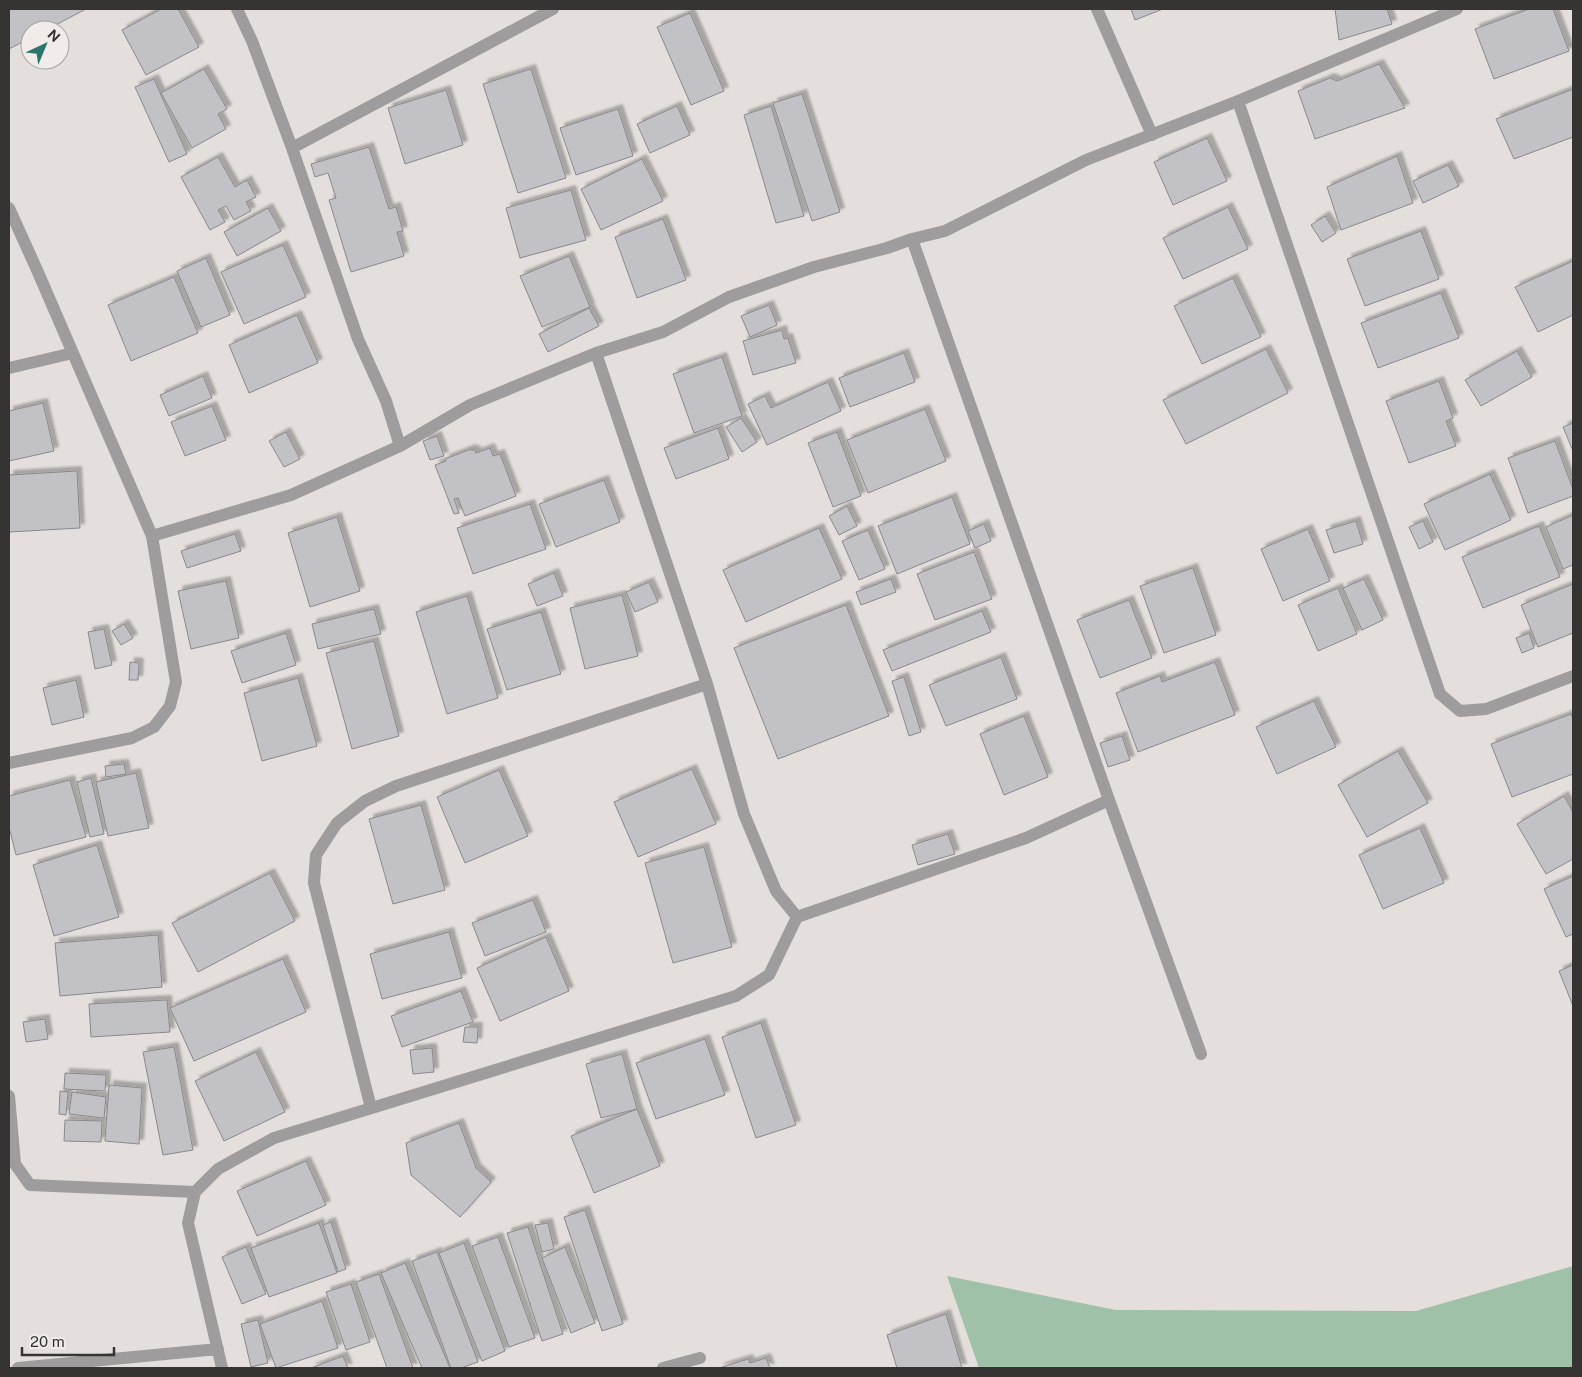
<svg xmlns="http://www.w3.org/2000/svg" width="1582" height="1377" font-family="'Public Sans',sans-serif">
  <style>
    .green { fill: #9ec1a7 }
    .building { fill: #c2c1c5; stroke: #89888c; filter: url(#shadow) }
    .lines { fill: none; stroke-linecap: round; stroke-linejoin: round }
    .street { stroke: #9e9c9c; stroke-width: 12 }
  </style>
  <defs>
    <filter id="shadow"><feDropShadow dx="4.5" dy="-4.5" stdDeviation="1" flood-color="#0004"/></filter>
  </defs>
  <rect width="100%" height="100%" fill="#e4dfdc"/>
  <path class="green" d="M 1573,1266 L 1573,1368 L 979,1368 L 947,1276 L 1116,1310 L 1416,1311 Z"/>
  <path class="building" d="M 9,9 L 86,9 L 46,30 L 30,30 L 30,38 L 9,49 Z
    M 161,9 L 178,9 L 199,47 L 146,75 L 122,30 Z
    M 1131,9 L 1163,9 L 1135,20 Z
    M 1335,9 L 1387,9 L 1392,24 L 1339,40 Z
    M 1529,9 L 1553,9 L 1569,51 L 1494,79 L 1475,29 Z
    M 690,13 L 724,91 L 691,105 L 657,27 Z
    M 1379,64 L 1405,108 L 1315,139 L 1298,91 L 1330,78 L 1337,81 Z
    M 204,69 L 227,109 L 218,114 L 226,129 L 192,148 L 161,93 Z
    M 531,69 L 566,178 L 518,193 L 483,84 Z
    M 154,79 L 187,154 L 169,162 L 135,87 Z
    M 1573,89 L 1573,137 L 1514,159 L 1496,119 Z
    M 446,90 L 463,145 L 405,164 L 388,108 Z
    M 802,94 L 840,212 L 812,221 L 773,103 Z
    M 677,106 L 690,135 L 650,153 L 637,124 Z
    M 771,106 L 804,216 L 776,223 L 744,115 Z
    M 618,109 L 633,156 L 576,175 L 560,128 Z
    M 1207,138 L 1227,181 L 1173,205 L 1154,162 Z
    M 369,147 L 389,209 L 396,207 L 403,231 L 397,232 L 404,256 L 351,272 L 329,200 L 336,198 L 328,173 L 315,177 L 311,164 Z
    M 1397,156 L 1413,203 L 1341,230 L 1327,187 Z
    M 218,157 L 235,187 L 247,180 L 256,197 L 246,202 L 251,211 L 234,220 L 226,206 L 218,210 L 225,222 L 210,230 L 181,177 Z
    M 642,159 L 663,201 L 601,230 L 581,189 Z
    M 1448,165 L 1459,186 L 1423,203 L 1413,181 Z
    M 571,190 L 586,240 L 520,258 L 506,208 Z
    M 1228,207 L 1248,249 L 1183,279 L 1163,238 Z
    M 268,208 L 281,231 L 237,256 L 224,232 Z
    M 1325,216 L 1336,233 L 1322,242 L 1311,225 Z
    M 663,219 L 686,280 L 637,298 L 615,237 Z
    M 1421,231 L 1439,279 L 1365,306 L 1347,259 Z
    M 283,245 L 306,297 L 244,324 L 221,272 Z
    M 569,256 L 590,307 L 542,327 L 520,276 Z
    M 206,258 L 230,315 L 201,327 L 177,271 Z
    M 1573,261 L 1573,315 L 1538,332 L 1515,287 Z
    M 174,277 L 198,333 L 131,361 L 108,305 Z
    M 1233,278 L 1261,337 L 1202,364 L 1174,306 Z
    M 1441,293 L 1459,338 L 1378,368 L 1361,323 Z
    M 769,305 L 777,325 L 750,337 L 741,316 Z
    M 589,308 L 599,326 L 548,352 L 539,334 Z
    M 297,315 L 318,363 L 249,393 L 229,345 Z
    M 782,330 L 784,339 L 788,338 L 796,363 L 753,375 L 743,341 Z
    M 1266,349 L 1288,393 L 1186,444 L 1163,400 Z
    M 1517,351 L 1532,377 L 1481,406 L 1465,380 Z
    M 904,353 L 915,382 L 850,407 L 839,378 Z
    M 722,357 L 742,416 L 694,433 L 673,374 Z
    M 203,376 L 212,398 L 169,416 L 160,395 Z
    M 1439,381 L 1453,418 L 1446,421 L 1456,446 L 1409,463 L 1386,401 Z
    M 828,382 L 841,411 L 767,445 L 748,404 L 765,396 L 771,408 Z
    M 43,403 L 54,451 L 9,461 L 9,411 Z
    M 212,406 L 226,440 L 185,456 L 171,422 Z
    M 925,409 L 946,461 L 868,493 L 847,440 Z
    M 741,418 L 757,442 L 742,452 L 726,427 Z
    M 1573,423 L 1573,451 L 1563,427 Z
    M 718,428 L 729,459 L 676,479 L 664,448 Z
    M 286,432 L 300,459 L 284,467 L 269,441 Z
    M 837,432 L 861,496 L 833,507 L 808,443 Z
    M 437,436 L 444,456 L 430,460 L 423,441 Z
    M 1555,441 L 1573,489 L 1573,496 L 1528,513 L 1508,458 Z
    M 490,448 L 493,456 L 500,454 L 516,496 L 465,516 L 458,498 L 454,499 L 459,513 L 454,514 L 435,465 L 446,461 L 445,459 L 471,449 L 472,451 L 474,449 L 476,453 Z
    M 77,471 L 80,528 L 9,532 L 9,475 Z
    M 1490,474 L 1511,520 L 1445,550 L 1424,504 Z
    M 604,480 L 620,522 L 556,547 L 539,504 Z
    M 952,497 L 970,544 L 897,574 L 878,526 Z
    M 530,504 L 546,549 L 473,574 L 457,528 Z
    M 847,506 L 857,526 L 839,535 L 829,516 Z
    M 1573,515 L 1573,565 L 1563,569 L 1546,527 Z
    M 337,517 L 360,591 L 310,607 L 288,533 Z
    M 1356,521 L 1363,544 L 1334,553 L 1326,530 Z
    M 1423,521 L 1433,542 L 1419,549 L 1409,527 Z
    M 984,524 L 991,541 L 975,548 L 968,531 Z
    M 1539,526 L 1560,577 L 1483,608 L 1462,557 Z
    M 819,528 L 842,579 L 746,622 L 723,570 Z
    M 1308,529 L 1330,581 L 1283,601 L 1261,549 Z
    M 868,530 L 885,569 L 859,580 L 842,541 Z
    M 235,534 L 241,551 L 187,568 L 181,551 Z
    M 974,552 L 992,599 L 935,620 L 917,574 Z
    M 1193,568 L 1216,635 L 1164,653 L 1140,586 Z
    M 554,573 L 563,596 L 537,606 L 528,584 Z
    M 891,579 L 896,592 L 861,605 L 856,592 Z
    M 1364,579 L 1383,620 L 1362,630 L 1343,588 Z
    M 226,581 L 239,638 L 191,649 L 178,591 Z
    M 649,582 L 658,602 L 635,612 L 626,592 Z
    M 1573,584 L 1573,633 L 1538,647 L 1521,605 Z
    M 1338,588 L 1357,634 L 1318,651 L 1298,605 Z
    M 622,595 L 638,656 L 585,669 L 570,608 Z
    M 467,596 L 498,698 L 447,714 L 416,612 Z
    M 1129,600 L 1152,658 L 1100,678 L 1077,620 Z
    M 846,605 L 889,716 L 778,759 L 734,648 Z
    M 374,609 L 381,634 L 318,649 L 312,624 Z
    M 982,611 L 991,632 L 892,671 L 883,650 Z
    M 541,612 L 561,674 L 507,690 L 487,629 Z
    M 124,624 L 133,638 L 121,645 L 112,631 Z
    M 104,629 L 112,665 L 95,669 L 88,632 Z
    M 286,633 L 296,665 L 242,683 L 231,651 Z
    M 1529,633 L 1534,648 L 1522,653 L 1516,638 Z
    M 374,641 L 399,736 L 352,749 L 326,653 Z
    M 1001,657 L 1017,699 L 946,726 L 929,685 Z
    M 130,662 L 139,663 L 138,680 L 129,680 Z
    M 1215,662 L 1235,715 L 1138,752 L 1116,693 L 1160,676 L 1162,682 Z
    M 904,677 L 921,732 L 909,736 L 892,681 Z
    M 298,678 L 317,746 L 262,761 L 244,693 Z
    M 76,680 L 84,717 L 52,725 L 43,688 Z
    M 1314,701 L 1336,747 L 1277,774 L 1256,727 Z
    M 1571,714 L 1573,719 L 1573,774 L 1512,797 L 1491,744 Z
    M 1024,716 L 1048,777 L 1004,795 L 980,734 Z
    M 1122,736 L 1130,760 L 1108,767 L 1100,743 Z
    M 1398,751 L 1428,803 L 1367,837 L 1338,785 Z
    M 124,764 L 126,774 L 106,777 L 105,766 Z
    M 692,769 L 716,824 L 638,857 L 614,802 Z
    M 499,770 L 528,836 L 465,863 L 437,797 Z
    M 136,773 L 149,828 L 108,836 L 96,782 Z
    M 91,778 L 104,834 L 90,837 L 77,782 Z
    M 70,780 L 86,837 L 16,855 L 9,827 L 9,796 Z
    M 1564,796 L 1573,812 L 1573,859 L 1546,874 L 1517,824 Z
    M 421,805 L 445,890 L 393,904 L 369,819 Z
    M 1420,828 L 1444,883 L 1383,909 L 1359,855 Z
    M 948,834 L 955,854 L 918,865 L 912,845 Z
    M 97,845 L 119,917 L 54,936 L 33,865 Z
    M 704,847 L 732,947 L 673,963 L 645,863 Z
    M 270,873 L 295,921 L 198,972 L 172,923 Z
    M 1573,876 L 1573,934 L 1566,937 L 1544,889 Z
    M 533,900 L 546,932 L 485,956 L 472,923 Z
    M 449,932 L 462,978 L 382,999 L 370,954 Z
    M 158,935 L 162,987 L 60,996 L 55,943 Z
    M 546,937 L 569,991 L 500,1021 L 477,968 Z
    M 283,959 L 306,1012 L 194,1061 L 170,1008 Z
    M 1573,965 L 1573,1006 L 1559,971 Z
    M 461,991 L 473,1022 L 402,1047 L 391,1016 Z
    M 167,1000 L 170,1032 L 91,1037 L 89,1004 Z
    M 45,1019 L 48,1039 L 26,1042 L 23,1022 Z
    M 761,1023 L 796,1125 L 756,1138 L 722,1037 Z
    M 465,1027 L 478,1027 L 477,1043 L 463,1042 Z
    M 705,1039 L 725,1095 L 656,1119 L 636,1063 Z
    M 174,1047 L 193,1150 L 163,1155 L 143,1052 Z
    M 432,1048 L 434,1072 L 413,1074 L 410,1050 Z
    M 256,1052 L 285,1112 L 224,1141 L 195,1081 Z
    M 622,1054 L 637,1109 L 601,1118 L 586,1064 Z
    M 65,1073 L 106,1075 L 105,1091 L 64,1089 Z
    M 109,1085 L 142,1088 L 139,1144 L 105,1141 Z
    M 60,1091 L 68,1092 L 66,1115 L 59,1114 Z
    M 72,1092 L 106,1097 L 104,1118 L 69,1114 Z
    M 637,1109 L 660,1166 L 594,1193 L 571,1136 Z
    M 65,1120 L 102,1121 L 101,1142 L 64,1141 Z
    M 459,1123 L 476,1168 L 491,1182 L 460,1217 L 411,1175 L 406,1143 Z
    M 306,1161 L 326,1205 L 257,1236 L 237,1191 Z
    M 585,1210 L 623,1324 L 602,1331 L 564,1217 Z
    M 331,1222 L 346,1269 L 338,1272 L 323,1225 Z
    M 319,1223 L 337,1273 L 269,1297 L 251,1248 Z
    M 548,1223 L 554,1249 L 542,1252 L 535,1225 Z
    M 528,1227 L 563,1334 L 542,1341 L 507,1233 Z
    M 498,1237 L 535,1338 L 509,1347 L 472,1246 Z
    M 464,1243 L 505,1351 L 482,1361 L 439,1253 Z
    M 246,1247 L 266,1294 L 242,1304 L 222,1257 Z
    M 565,1247 L 595,1323 L 571,1333 L 542,1258 Z
    M 437,1252 L 478,1362 L 461,1368 L 451,1368 L 412,1261 Z
    M 405,1263 L 450,1368 L 422,1368 L 381,1273 Z
    M 379,1274 L 413,1368 L 387,1368 L 356,1282 Z
    M 351,1284 L 370,1342 L 346,1350 L 326,1292 Z
    M 322,1301 L 338,1348 L 276,1368 L 260,1324 Z
    M 946,1314 L 962,1368 L 897,1368 L 887,1335 Z
    M 258,1320 L 268,1363 L 251,1367 L 241,1324 Z
    M 343,1356 L 348,1368 L 311,1368 Z
    M 766,1358 L 770,1368 L 719,1368 L 748,1359 L 750,1363 Z"/>
  <g class="lines">
    <path class="street" d="M 237,9 L 252,41 L 292,148 L 358,339 L 386,401 L 400,446
      M 1097,9 L 1152,135
      M 1238,101 L 1440,694 L 1460,711 L 1486,709 L 1573,676
      M 292,148 L 553,9
      M 9,208 L 37,270 L 152,536 L 176,682 L 170,706 L 154,727 L 132,738 L 9,763
      M 912,239 L 1109,800 L 1201,1054
      M 9,368 L 73,353
      M 152,536 L 291,495 L 400,446 L 470,405 L 596,353 L 663,332 L 729,297 L 814,267 L 887,248 L 912,239 L 945,231 L 1086,160 L 1238,101 L 1457,9
      M 797,917 L 1026,838 L 1109,800
      M 9,1096 L 15,1164 L 30,1185 L 195,1192
      M 371,1108 L 314,883 L 316,855 L 337,823 L 365,801 L 396,786 L 707,684
      M 18,1368 L 218,1349
      M 222,1368 L 188,1223 L 195,1192 L 218,1169 L 274,1138 L 736,996 L 769,975 L 797,917 L 776,891 L 744,814 L 707,684 L 596,353
      M 663,1368 L 700,1358"/>
  </g>
  <rect width="1582" height="1377" fill="none" stroke="#363433" stroke-width="20"/>
  <g transform="translate(45 45) rotate(44)"><circle r="24" fill="#f1ece9" stroke="#a6a2a0"/>
  <path d="M0-4L9 19L0 12L-9 19Z" fill="#2c746e"/>
  <text y="-8" font-size="14" font-weight="bold" text-anchor="middle" fill="#363433">N</text>
  </g>
  <path d="M22 1347v8h92v-8" fill="none" stroke="#363433" stroke-width="2.5"/>
  <text x="30" y="1347" font-size="15" fill="#363433" stroke="#f1ece9" stroke-width="4" paint-order="stroke">20 m</text>
</svg>
